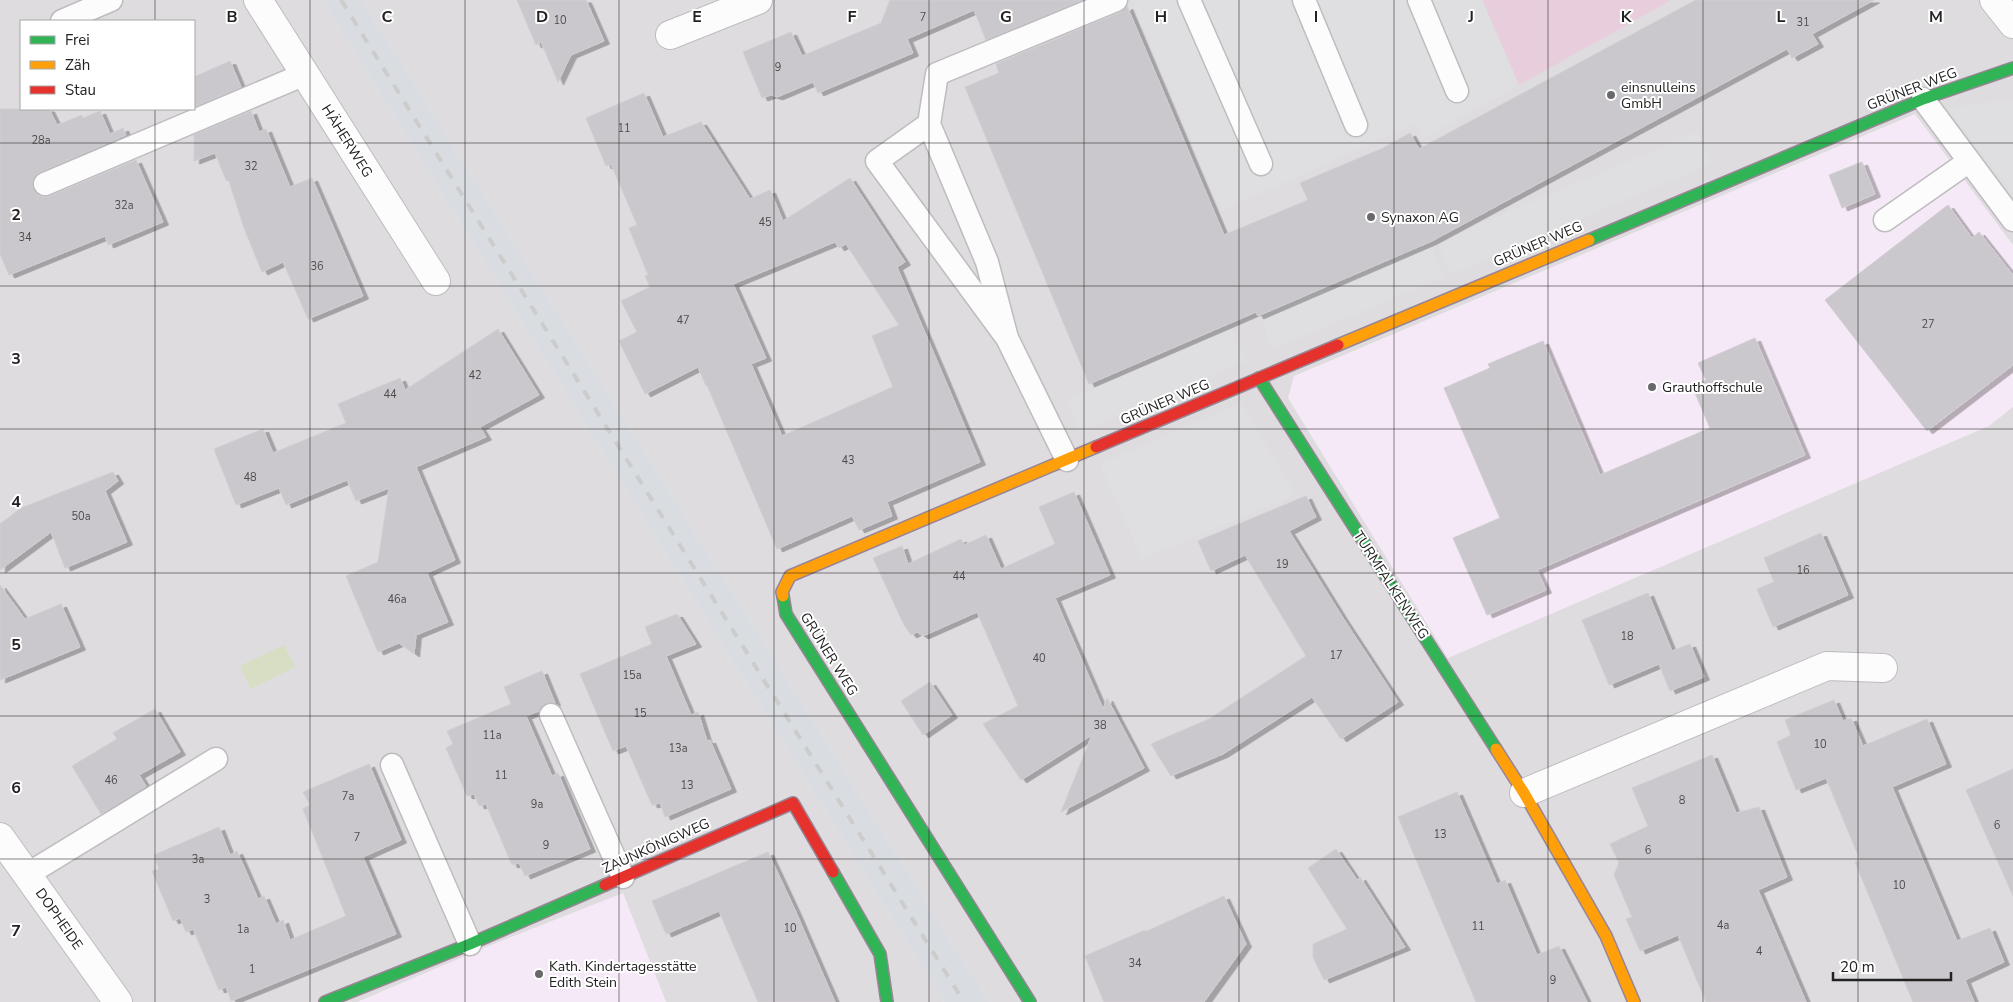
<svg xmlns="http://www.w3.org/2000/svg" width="2013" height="1002" font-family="'Nunito Sans',sans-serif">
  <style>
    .residential { fill: #dedcdf; fill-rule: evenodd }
    .industrial { fill: #d9dce0 }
    .education { fill: #f6e9f7 }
    .grass { fill: #e8cedc }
    .parking { fill: #dfdee0 }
    .water { fill: #d8dec3 }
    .building { fill: #cbc8cd; stroke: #d0cdd3; fill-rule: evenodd; filter: url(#shadow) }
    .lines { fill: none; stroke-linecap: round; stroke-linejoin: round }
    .lane-casing { stroke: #bebcbe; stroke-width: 25 }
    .street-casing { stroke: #bebcbe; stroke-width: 30 }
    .fast-casing { stroke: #988596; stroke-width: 14 }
    .slow-casing { stroke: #988596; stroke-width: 14 }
    .jam-casing { stroke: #988596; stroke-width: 14 }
    .lane { stroke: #fcfcfd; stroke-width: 22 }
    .street { stroke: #fcfcfd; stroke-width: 28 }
    .fast { stroke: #30b455; stroke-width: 11 }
    .slow { stroke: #ff9f0a; stroke-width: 11 }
    .jam { stroke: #e5322d; stroke-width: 11 }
    .rail { stroke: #ccc; stroke-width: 4; stroke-dasharray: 10 10; stroke-linecap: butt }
    .grid { fill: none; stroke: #222; stroke-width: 1; stroke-opacity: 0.55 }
    .poi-dot { fill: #69686a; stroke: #fff; stroke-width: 2 }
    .labels { text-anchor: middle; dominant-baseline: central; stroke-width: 4; stroke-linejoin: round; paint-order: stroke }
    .number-label { font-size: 11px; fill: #4c4c4d }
    .poi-label { font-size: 14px; fill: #222; stroke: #fff; text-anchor: start }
    .street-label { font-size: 14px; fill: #222; stroke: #fff }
    .grid-label { font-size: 16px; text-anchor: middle; font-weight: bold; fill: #222; stroke: #fff; stroke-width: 4; stroke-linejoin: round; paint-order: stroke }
  </style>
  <defs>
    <filter id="shadow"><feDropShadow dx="5.5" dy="3" stdDeviation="0" flood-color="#0004"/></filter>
  </defs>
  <rect width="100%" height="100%" fill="#eeebf0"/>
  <path class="residential" d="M 0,0 L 322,0 L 944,1002 L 0,1002 ZM 21,21 L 194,21 L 194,109 L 21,109 Z
    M 362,0 L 2013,0 L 2013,1002 L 989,1002 Z"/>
  <path class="industrial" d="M 322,0 L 362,0 L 989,1002 L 944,1002 Z"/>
  <path class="education" d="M 1915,114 L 2013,245 L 2013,407 L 1989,426 L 1448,658 L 1288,398 L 1294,376 Z
    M 623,893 L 666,1002 L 357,1002 L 491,945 Z"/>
  <path class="grass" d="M 1482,0 L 1670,0 L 1670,1 L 1519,85 Z"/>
  <path class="parking" d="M 1131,0 L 1482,0 L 1519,85 L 1423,139 L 1416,123 L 1221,211 Z
    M 2013,100 L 2013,194 L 1947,107 Z
    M 1697,132 L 1710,164 L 1451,274 L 1437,242 Z
    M 1431,245 L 1444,277 L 1273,349 L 1260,317 Z
    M 1232,329 L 1246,361 L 1080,432 L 1066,400 Z
    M 1241,403 L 1296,495 L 1142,559 L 1100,464 Z"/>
  <path class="water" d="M 284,645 L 295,667 L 251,689 L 240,666 Z"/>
  <path class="building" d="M 517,0 L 586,0 L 604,41 L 571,55 L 558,82 L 541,42 L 536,45 Z
    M 890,0 L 1082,0 L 986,40 L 974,10 L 907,39 L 913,53 L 818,93 L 813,82 L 777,97 L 771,95 L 762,98 L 743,52 L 791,32 L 802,56 L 881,23 Z
    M 1696,0 L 1874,0 L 1812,34 L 1818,44 L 1792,58 L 1787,49 L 1432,241 L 1258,316 L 1256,312 L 1089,384 L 965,87 L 999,73 L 996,64 L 1121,12 L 1127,6 L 1224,235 L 1308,200 L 1300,183 L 1383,148 L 1410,133 L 1419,149 Z
    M 230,61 L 241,87 L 194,107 L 194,77 Z
    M 644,93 L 663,137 L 701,122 L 750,199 L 770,190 L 783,221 L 850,178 L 905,262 L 897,267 L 980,462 L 887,502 L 892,516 L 859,530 L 852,516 L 777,549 L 707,385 L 706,386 L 698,367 L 645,394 L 619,341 L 637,332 L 621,301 L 650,287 L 645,276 L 648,275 L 629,228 L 637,225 L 611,164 L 606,166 L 586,118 ZM 835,242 L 839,248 L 846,244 L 899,325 L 872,336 L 893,387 L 782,436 L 751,364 L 766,358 L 733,284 Z
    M 0,109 L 49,109 L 57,125 L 82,115 L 83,118 L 100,111 L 110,134 L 123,128 L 126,135 L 40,172 L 35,176 L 32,182 L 33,190 L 38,195 L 43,197 L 50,196 L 136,160 L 163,222 L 108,245 L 105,236 L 9,275 L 0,254 Z
    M 251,111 L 259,132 L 266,129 L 290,187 L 312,178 L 363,296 L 308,319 L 283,262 L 262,272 L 244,228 L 229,181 L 226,180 L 215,153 L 194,161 L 194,135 Z
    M 1862,162 L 1875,194 L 1842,208 L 1829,175 Z
    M 1948,205 L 1972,238 L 1979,232 L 2013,275 L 2013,365 L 1927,431 L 1825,300 Z
    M 498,329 L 539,395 L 480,427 L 486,437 L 416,467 L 455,560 L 427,573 L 448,622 L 416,635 L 414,654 L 399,643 L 378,652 L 346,576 L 378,562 L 389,488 L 356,501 L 347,480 L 286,505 L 279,488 L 236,505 L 214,449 L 263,429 L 273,453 L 346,423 L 338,404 L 400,378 L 405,390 Z
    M 1755,338 L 1805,455 L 1537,570 L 1546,590 L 1487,615 L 1453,538 L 1500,518 L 1444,388 L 1490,368 L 1488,364 L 1543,341 L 1600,475 L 1710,428 L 1692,386 L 1706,380 L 1698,363 Z
    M 113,472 L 118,481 L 105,491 L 127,542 L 65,568 L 51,532 L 0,570 L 0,524 L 21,508 Z
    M 1074,492 L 1110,575 L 1055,598 L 1103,709 L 1107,698 L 1144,768 L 1061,812 L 1092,735 L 1021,780 L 983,724 L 1018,706 L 977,612 L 923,636 L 917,632 L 911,635 L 904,625 L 873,558 L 902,546 L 908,564 L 961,539 L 964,545 L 986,535 L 1001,569 L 1055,544 L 1039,507 Z
    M 1306,496 L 1316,517 L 1289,531 L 1343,618 L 1398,702 L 1341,739 L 1312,697 L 1223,754 L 1171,776 L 1151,744 L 1209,719 L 1306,656 L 1245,555 L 1211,571 L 1198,541 Z
    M 1821,533 L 1848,595 L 1773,627 L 1757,589 L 1774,582 L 1764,558 Z
    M 0,585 L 25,619 L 61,604 L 80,647 L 0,680 Z
    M 1648,593 L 1672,651 L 1690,644 L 1704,677 L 1670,691 L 1659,664 L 1609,685 L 1582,620 Z
    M 677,614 L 696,644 L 666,656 L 691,715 L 698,712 L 707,741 L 710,740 L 731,789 L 665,817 L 660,803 L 652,805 L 626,746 L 613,751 L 580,674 L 652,644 L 645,627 Z
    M 542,671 L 555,703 L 546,703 L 539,711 L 526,716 L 552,776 L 558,773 L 590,849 L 525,876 L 519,863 L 512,865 L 486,804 L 479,806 L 474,794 L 467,796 L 446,748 L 453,744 L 447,731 L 511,704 L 504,687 Z
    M 930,682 L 952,715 L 923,735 L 901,701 Z
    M 1834,700 L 1843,721 L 1851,718 L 1863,746 L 1927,719 L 1946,764 L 1892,787 L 1957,941 L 1990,928 L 2004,962 L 1965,980 L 1974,1002 L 1913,1002 L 1855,862 L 1860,860 L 1826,778 L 1796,790 L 1777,742 L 1791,735 L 1785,720 Z
    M 155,709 L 180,752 L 139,775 L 146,786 L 101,814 L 72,766 L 117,739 L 113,733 Z
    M 1712,755 L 1736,813 L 1759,807 L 1787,877 L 1758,890 L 1806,1002 L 1706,1002 L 1678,935 L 1640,951 L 1626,919 L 1632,917 L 1614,875 L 1619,863 L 1610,844 L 1648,826 L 1632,788 Z
    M 369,764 L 401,840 L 363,857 L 396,934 L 231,1001 L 226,987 L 219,990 L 193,929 L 186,932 L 180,918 L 173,921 L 152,871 L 159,869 L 154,855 L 219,827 L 230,855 L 237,851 L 258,899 L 264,896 L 276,924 L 283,920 L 290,940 L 346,916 L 303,809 L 310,805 L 303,792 Z
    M 2013,769 L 2013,896 L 1966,790 Z
    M 1457,792 L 1497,884 L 1505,880 L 1537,955 L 1559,946 L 1587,1002 L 1476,1002 L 1398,817 Z
    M 1336,849 L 1357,880 L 1360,877 L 1405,947 L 1324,980 L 1313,957 L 1313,944 L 1347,929 L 1308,868 Z
    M 768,852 L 795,910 L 835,1002 L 758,1002 L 719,911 L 666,934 L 652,901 Z
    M 1224,896 L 1246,944 L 1204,1002 L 1104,1002 L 1085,956 L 1145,930 L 1145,932 Z"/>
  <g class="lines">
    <g class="lane-casing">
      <path id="lane" d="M 1189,0 L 1261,164
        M 1304,0 L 1356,125
        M 1419,0 L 1457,91
        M 62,21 L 111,0
        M 1923,99 L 2013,220
        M 929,124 L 987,262 L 1007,338 L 1067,460
        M 45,184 L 305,74
        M 1885,220 L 1968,162
        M 1007,338 L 877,161 L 929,124 L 937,74 L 1116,0
        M 551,715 L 623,877
        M 392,765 L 470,944
        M 28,874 L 216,759"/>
    </g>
    <g class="street-casing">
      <path id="street" d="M 258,0 L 436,281
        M 1994,0 L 2013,24
        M 670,35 L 758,0
        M 1524,793 L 1827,666 L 1883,668
        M 0,837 L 118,1002"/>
    </g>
    <g class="fast-casing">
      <path id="fast" d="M 1589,240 L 1923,99 L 2013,68
        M 1259,378 L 1496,749
        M 783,596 L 786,614 L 1030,1002
        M 833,872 L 880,954 L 887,1002
        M 325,1002 L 470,944 L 605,885"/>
    </g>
    <g class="slow-casing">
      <path id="slow" d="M 1338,345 L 1589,240
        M 783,596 L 782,592 L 790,576 L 1096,447
        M 1496,749 L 1524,793 L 1606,936 L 1634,1002"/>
    </g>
    <g class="jam-casing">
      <path id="jam" d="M 1096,447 L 1338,345
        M 605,885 L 793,803 L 833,872"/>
    </g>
    <use href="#lane" class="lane"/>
    <use href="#street" class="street"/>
    <use href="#fast" class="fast"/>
    <use href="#slow" class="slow"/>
    <use href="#jam" class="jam"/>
    <path class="rail" d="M 341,0 L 964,1002"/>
  </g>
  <path class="grid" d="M 155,0 L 155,21M 310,0 L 310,1002M 465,0 L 465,1002M 619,0 L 619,1002M 774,0 L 774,1002M 929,0 L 929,1002M 1084,0 L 1084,1002M 1239,0 L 1239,1002M 1394,0 L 1394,1002M 1548,0 L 1548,1002M 1703,0 L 1703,1002M 1858,0 L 1858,1002M 155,109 L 155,1002M 0,143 L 2013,143M 0,286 L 2013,286M 0,429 L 2013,429M 0,573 L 2013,573M 0,716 L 2013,716M 0,859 L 2013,859"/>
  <g class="poi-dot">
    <circle cx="1611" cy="95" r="5"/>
    <circle cx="1371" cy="217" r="5"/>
    <circle cx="1652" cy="387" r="5"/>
    <circle cx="539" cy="974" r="5"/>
  </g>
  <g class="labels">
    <g class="number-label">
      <text x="923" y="17">7</text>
      <text x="560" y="20">10</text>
      <text x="1803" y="22">31</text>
      <text x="778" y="67">9</text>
      <text x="624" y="128">11</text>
      <text x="41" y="140">28a</text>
      <text x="251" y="166">32</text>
      <text x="124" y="205">32a</text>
      <text x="765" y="222">45</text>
      <text x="25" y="237">34</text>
      <text x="317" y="266">36</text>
      <text x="683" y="320">47</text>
      <text x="1928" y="324">27</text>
      <text x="475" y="375">42</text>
      <text x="390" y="394">44</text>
      <text x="848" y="460">43</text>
      <text x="250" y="477">48</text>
      <text x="81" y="516">50a</text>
      <text x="1282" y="564">19</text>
      <text x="1803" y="570">16</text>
      <text x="959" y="576">44</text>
      <text x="397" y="599">46a</text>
      <text x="1627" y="636">18</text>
      <text x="1336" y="655">17</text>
      <text x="1039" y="658">40</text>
      <text x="632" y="675">15a</text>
      <text x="640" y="713">15</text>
      <text x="1100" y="725">38</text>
      <text x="492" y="735">11a</text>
      <text x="1820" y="744">10</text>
      <text x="678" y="748">13a</text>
      <text x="501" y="775">11</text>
      <text x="111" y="780">46</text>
      <text x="687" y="785">13</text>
      <text x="348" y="796">7a</text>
      <text x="1682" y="800">8</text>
      <text x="537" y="804">9a</text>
      <text x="1997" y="825">6</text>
      <text x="1440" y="834">13</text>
      <text x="357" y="837">7</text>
      <text x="546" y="845">9</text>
      <text x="1648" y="850">6</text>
      <text x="198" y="859">3a</text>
      <text x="1899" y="885">10</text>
      <text x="207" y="899">3</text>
      <text x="1723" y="925">4a</text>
      <text x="1478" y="926">11</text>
      <text x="790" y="928">10</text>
      <text x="243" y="929">1a</text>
      <text x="1759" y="951">4</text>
      <text x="1135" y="963">34</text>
      <text x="252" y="969">1</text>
      <text x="1553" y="980">9</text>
    </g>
    <g class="poi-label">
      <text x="1621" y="87">einsnulleins<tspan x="1621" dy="16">GmbH</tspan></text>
      <text x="1381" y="217">Synaxon AG</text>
      <text x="1662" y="387">Grauthoffschule</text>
      <text x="549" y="966">Kath. Kindertagesstätte<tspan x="549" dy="16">Edith Stein</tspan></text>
    </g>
    <g class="street-label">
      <text transform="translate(1912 89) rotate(-21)">GRÜNER WEG</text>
      <text transform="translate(347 141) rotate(58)">HÄHERWEG</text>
      <text transform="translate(1538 244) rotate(-23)">GRÜNER WEG</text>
      <text transform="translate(1165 402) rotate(-23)">GRÜNER WEG</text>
      <text transform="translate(1391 585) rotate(57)">TURMFALKENWEG</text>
      <text transform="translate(829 654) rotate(58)">GRÜNER WEG</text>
      <text transform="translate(656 846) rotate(-24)">ZAUNKÖNIGWEG</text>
      <text transform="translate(59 919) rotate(55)">DOPHEIDE</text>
    </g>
  </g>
  <g class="grid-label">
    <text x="232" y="22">B</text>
    <text x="387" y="22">C</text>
    <text x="542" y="22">D</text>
    <text x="697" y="22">E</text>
    <text x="852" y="22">F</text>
    <text x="1006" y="22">G</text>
    <text x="1161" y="22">H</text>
    <text x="1316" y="22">I</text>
    <text x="1471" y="22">J</text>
    <text x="1626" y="22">K</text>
    <text x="1781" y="22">L</text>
    <text x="1936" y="22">M</text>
    <text x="16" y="220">2</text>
    <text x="16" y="364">3</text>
    <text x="16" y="507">4</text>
    <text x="16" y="650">5</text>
    <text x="16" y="793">6</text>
    <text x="16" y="936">7</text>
  </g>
  <rect x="20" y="20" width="175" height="90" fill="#ffffff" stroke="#a7a7a7"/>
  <rect x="30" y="36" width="25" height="8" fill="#30b455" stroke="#a7a7a7"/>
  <text x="65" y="45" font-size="15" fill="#222222">Frei</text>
  <rect x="30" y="61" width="25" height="8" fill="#ff9f0a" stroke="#a7a7a7"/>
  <text x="65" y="70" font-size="15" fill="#222222">Zäh</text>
  <rect x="30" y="86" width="25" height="8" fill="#e5322d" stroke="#a7a7a7"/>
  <text x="65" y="95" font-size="15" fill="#222222">Stau</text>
  <path d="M1833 972v8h118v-8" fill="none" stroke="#222222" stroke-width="2.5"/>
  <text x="1840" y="972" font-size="15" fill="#222222" stroke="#ffffff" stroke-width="4" paint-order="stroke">20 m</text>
</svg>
